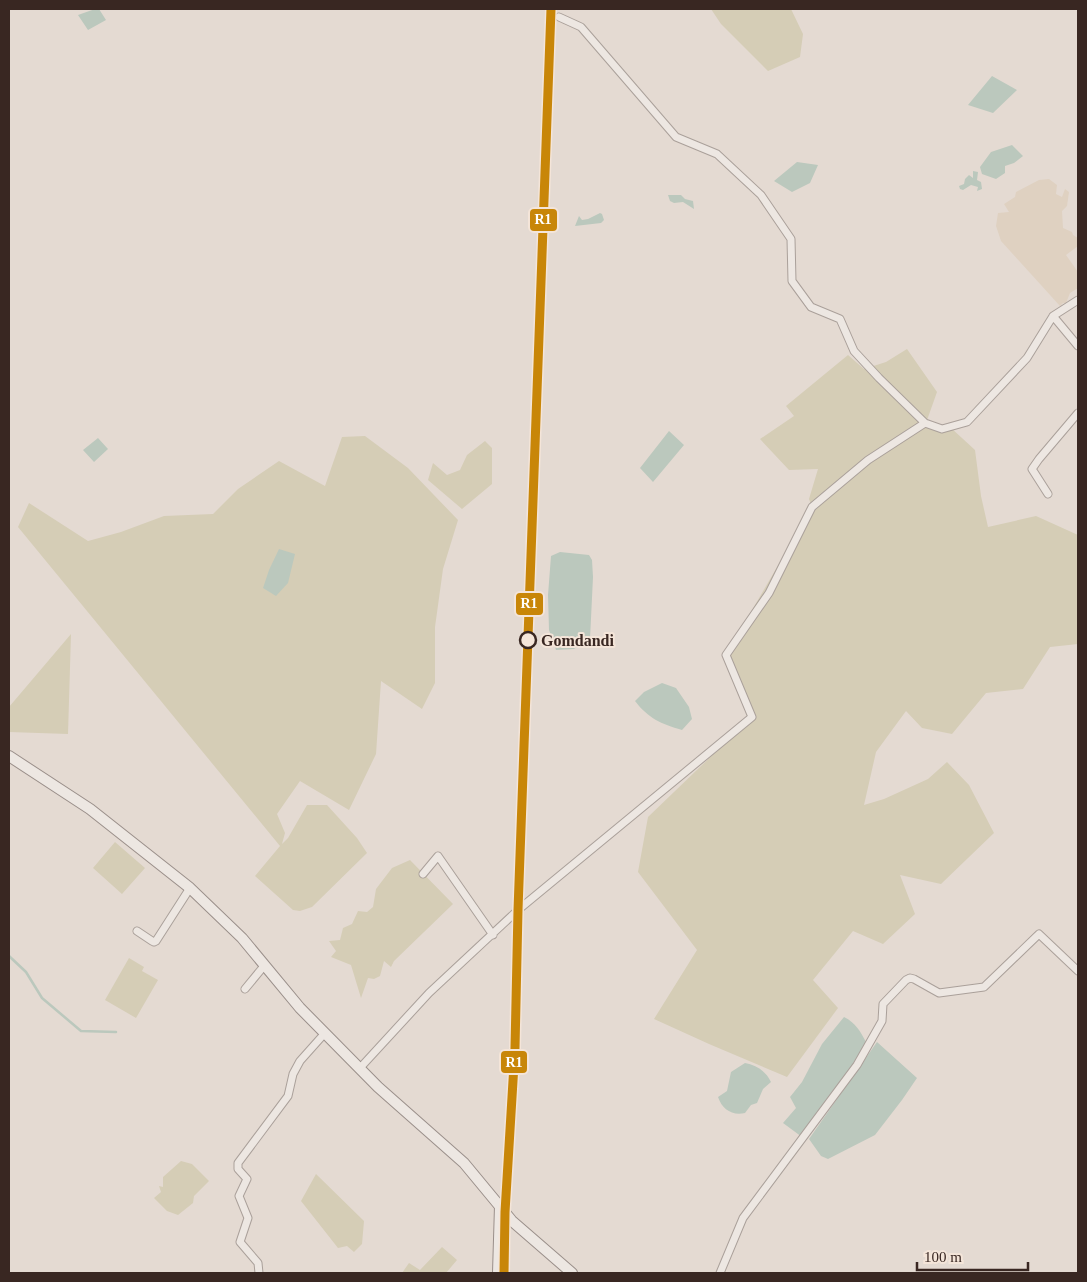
<svg xmlns="http://www.w3.org/2000/svg" width="1087" height="1282" font-family="'Times New Roman',serif">
  <style>
    .farmland { fill: #dfd1c1 }
    .green { fill: #d5cdb6 }
    .water { fill: #bbc8bd }
    .lines { fill: none; stroke-linecap: round; stroke-linejoin: round }
    .stream { stroke: #bbc8bd; stroke-width: 2.5 }
    .minor-casing { stroke: #aaa09a; stroke-width: 9 }
    .secondary-casing { stroke: #9a8f8a; stroke-width: 12 }
    .minor { stroke: #ede7e2; stroke-width: 7 }
    .secondary { stroke: #ede7e2; stroke-width: 10 }
    .rail-1-casing { stroke: #f4e5d9; stroke-width: 12 }
    .rail-1 { stroke: #c88608; stroke-width: 9 }
    .stop-dot { fill: #f4e5d9; stroke: #392722; stroke-width: 2.5 }
    .labels { text-anchor: middle; dominant-baseline: central; stroke-width: 4; stroke-linejoin: round; paint-order: stroke }
    .stop-label { font-size: 16px; font-weight: bold; fill: #392722; stroke: #f4e5d9; text-anchor: start }
    .line-badge { stroke: #f4e5d9; stroke-width: 2 }
    .badge-label { font-size: 14px; text-anchor: middle; font-weight: bold; fill: #fff }
  </style>
  <rect width="100%" height="100%" fill="#e4dad2"/>
  <path class="farmland" d="M 1049,179 L 1057,185 L 1056,194 L 1062,197 L 1065,189 L 1069,192 L 1067,206 L 1062,211 L 1063,228 L 1072,232 L 1073,235 L 1078,238 L 1078,246 L 1066,255 L 1078,272 L 1078,288 L 1070,293 L 1066,303 L 1063,303 L 1060,306 L 1001,241 L 996,226 L 998,213 L 1009,212 L 1004,204 L 1015,197 L 1016,192 L 1039,180 Z"/>
  <path class="green" d="M 711,9 L 791,9 L 803,34 L 800,57 L 768,71 L 721,24 Z
    M 907,349 L 937,392 L 926,423 L 950,427 L 975,450 L 981,496 L 988,527 L 1036,516 L 1078,535 L 1078,644 L 1050,647 L 1023,689 L 986,693 L 952,734 L 922,728 L 906,711 L 876,752 L 864,805 L 884,799 L 928,779 L 947,762 L 969,785 L 994,833 L 941,884 L 900,875 L 915,914 L 883,944 L 853,931 L 813,980 L 838,1008 L 787,1077 L 709,1044 L 654,1019 L 697,950 L 638,872 L 648,817 L 752,717 L 726,655 L 812,507 L 809,499 L 818,469 L 789,470 L 760,439 L 794,416 L 786,406 L 848,355 L 864,369 L 886,362 Z
    M 365,436 L 408,468 L 458,520 L 443,569 L 435,627 L 435,683 L 422,709 L 381,681 L 376,754 L 349,810 L 300,781 L 277,814 L 285,833 L 282,844 L 288,838 L 307,805 L 327,805 L 357,838 L 367,853 L 312,907 L 300,911 L 293,910 L 255,876 L 280,846 L 18,527 L 29,503 L 88,541 L 121,532 L 164,516 L 213,514 L 238,489 L 279,461 L 325,486 L 342,437 Z
    M 485,441 L 492,448 L 492,484 L 462,509 L 428,480 L 433,463 L 447,475 L 460,470 L 467,455 Z
    M 71,634 L 68,734 L 9,732 L 9,707 Z
    M 115,842 L 145,868 L 122,894 L 93,868 Z
    M 410,860 L 453,904 L 394,961 L 391,967 L 384,961 L 380,976 L 374,979 L 368,978 L 361,998 L 351,965 L 331,957 L 336,951 L 329,941 L 340,940 L 343,928 L 352,924 L 358,911 L 367,912 L 373,907 L 376,889 L 392,868 Z
    M 129,958 L 144,967 L 142,971 L 158,980 L 136,1018 L 105,1000 Z
    M 181,1161 L 192,1164 L 209,1181 L 194,1196 L 193,1203 L 178,1215 L 167,1211 L 154,1198 L 161,1192 L 159,1186 L 163,1187 L 163,1177 Z
    M 316,1174 L 364,1221 L 362,1244 L 354,1252 L 347,1246 L 338,1248 L 301,1201 Z
    M 442,1247 L 457,1260 L 446,1273 L 402,1273 L 409,1263 L 420,1270 Z"/>
  <path class="water" d="M 95,9 L 99,9 L 106,20 L 88,30 L 78,15 Z
    M 992,76 L 1017,90 L 993,113 L 968,105 Z
    M 1012,145 L 1023,156 L 1014,163 L 1005,166 L 1005,173 L 996,179 L 982,174 L 980,167 L 991,152 Z
    M 797,162 L 818,165 L 810,183 L 792,192 L 774,181 Z
    M 973,171 L 978,172 L 977,180 L 981,182 L 982,189 L 977,191 L 978,187 L 971,185 L 963,190 L 960,189 L 959,186 L 964,184 L 965,179 L 969,175 L 973,178 Z
    M 668,195 L 681,195 L 685,199 L 693,201 L 694,209 L 683,202 L 674,203 L 670,201 Z
    M 600,213 L 602,214 L 604,220 L 601,223 L 575,226 L 579,216 L 582,220 L 588,219 Z
    M 669,431 L 684,445 L 653,482 L 640,468 Z
    M 98,438 L 108,449 L 94,462 L 83,450 Z
    M 279,549 L 295,554 L 288,583 L 276,596 L 263,588 L 269,570 Z
    M 560,552 L 589,555 L 592,560 L 593,577 L 590,639 L 574,649 L 556,650 L 549,630 L 548,595 L 551,556 Z
    M 662,683 L 676,688 L 689,707 L 692,719 L 682,730 C 661,724 648,718 635,701 L 644,692 Z
    M 844,1017 C 856,1023 860,1031 866,1042 L 846,1076 L 802,1137 L 783,1123 L 796,1108 L 790,1097 L 802,1082 L 822,1044 Z
    M 877,1042 L 917,1078 L 902,1100 L 875,1135 L 828,1159 L 821,1156 L 809,1139 Z
    M 745,1063 C 756,1065 766,1071 771,1082 L 763,1089 L 757,1103 L 751,1105 L 745,1113 C 732,1116 722,1109 718,1097 L 727,1091 L 731,1072 Z"/>
  <g class="lines">
    <path class="stream" d="M 9,956 L 26,972 L 42,998 L 81,1031 L 116,1032"/>
    <g class="minor-casing">
      <path id="minor" d="M 559,17 L 581,27 L 676,137 L 717,154 L 761,195 L 791,239 L 792,281 L 811,307 L 840,319 L 854,351 L 879,378 L 925,423
        M 1053,316 L 1078,346
        M 1048,494 L 1032,469 L 1039,459 L 1078,413
        M 423,874 L 438,856 L 493,935
        M 137,931 L 152,941 L 154,942 L 156,941 L 190,888
        M 245,989 L 264,966
        M 360,1068 L 429,993 L 518,910 L 752,717 L 726,655 L 769,593 L 812,507 L 868,460 L 925,423 L 942,429 L 967,422 L 1027,358 L 1053,316 L 1078,300
        M 259,1273 L 258,1263 L 240,1242 L 248,1218 L 239,1196 L 247,1179 L 238,1169 L 238,1163 L 288,1096 L 293,1074 L 300,1061 L 325,1033
        M 720,1273 L 743,1218 L 857,1065 L 882,1021 L 883,1004 L 906,980 L 910,978 L 914,979 L 939,993 L 984,987 L 1039,934 L 1078,971"/>
    </g>
    <g class="secondary-casing">
      <path id="secondary" d="M 9,756 L 90,809 L 190,888 L 242,938 L 300,1008 L 378,1087 L 464,1163 L 512,1221 L 572,1273
        M 498,1273 L 500,1206"/>
    </g>
    <use href="#minor" class="minor"/>
    <use href="#secondary" class="secondary"/>
    <g class="rail-1-casing">
      <path id="rail-1" d="M 504,1273 L 505,1212 L 515,1048 L 518,910 L 551,9"/>
    </g>
    <use href="#rail-1" class="rail-1"/>
  </g>
  <circle class="stop-dot" cx="528" cy="640" r="8"/>
  <g class="labels">
    <g class="stop-label">
      <text x="541" y="640">Gomdandi</text>
    </g>
  </g>
  <g class="line-badge">
    <rect x="529" y="208" width="29" height="24" rx="5" fill="#c88608"/>
    <rect x="515" y="592" width="29" height="24" rx="5" fill="#c88608"/>
    <rect x="500" y="1050" width="28" height="24" rx="5" fill="#c88608"/>
  </g>
  <g class="badge-label">
    <text x="543" y="224">R1</text>
    <text x="529" y="608">R1</text>
    <text x="514" y="1067">R1</text>
  </g>
  <rect width="1087" height="1282" fill="none" stroke="#392722" stroke-width="20"/>
  <path d="M917 1262v8h111v-8" fill="none" stroke="#392722" stroke-width="2.5"/>
  <text x="924" y="1262" font-size="15" fill="#392722" stroke="#f4e5d9" stroke-width="4" paint-order="stroke">100 m</text>
</svg>
